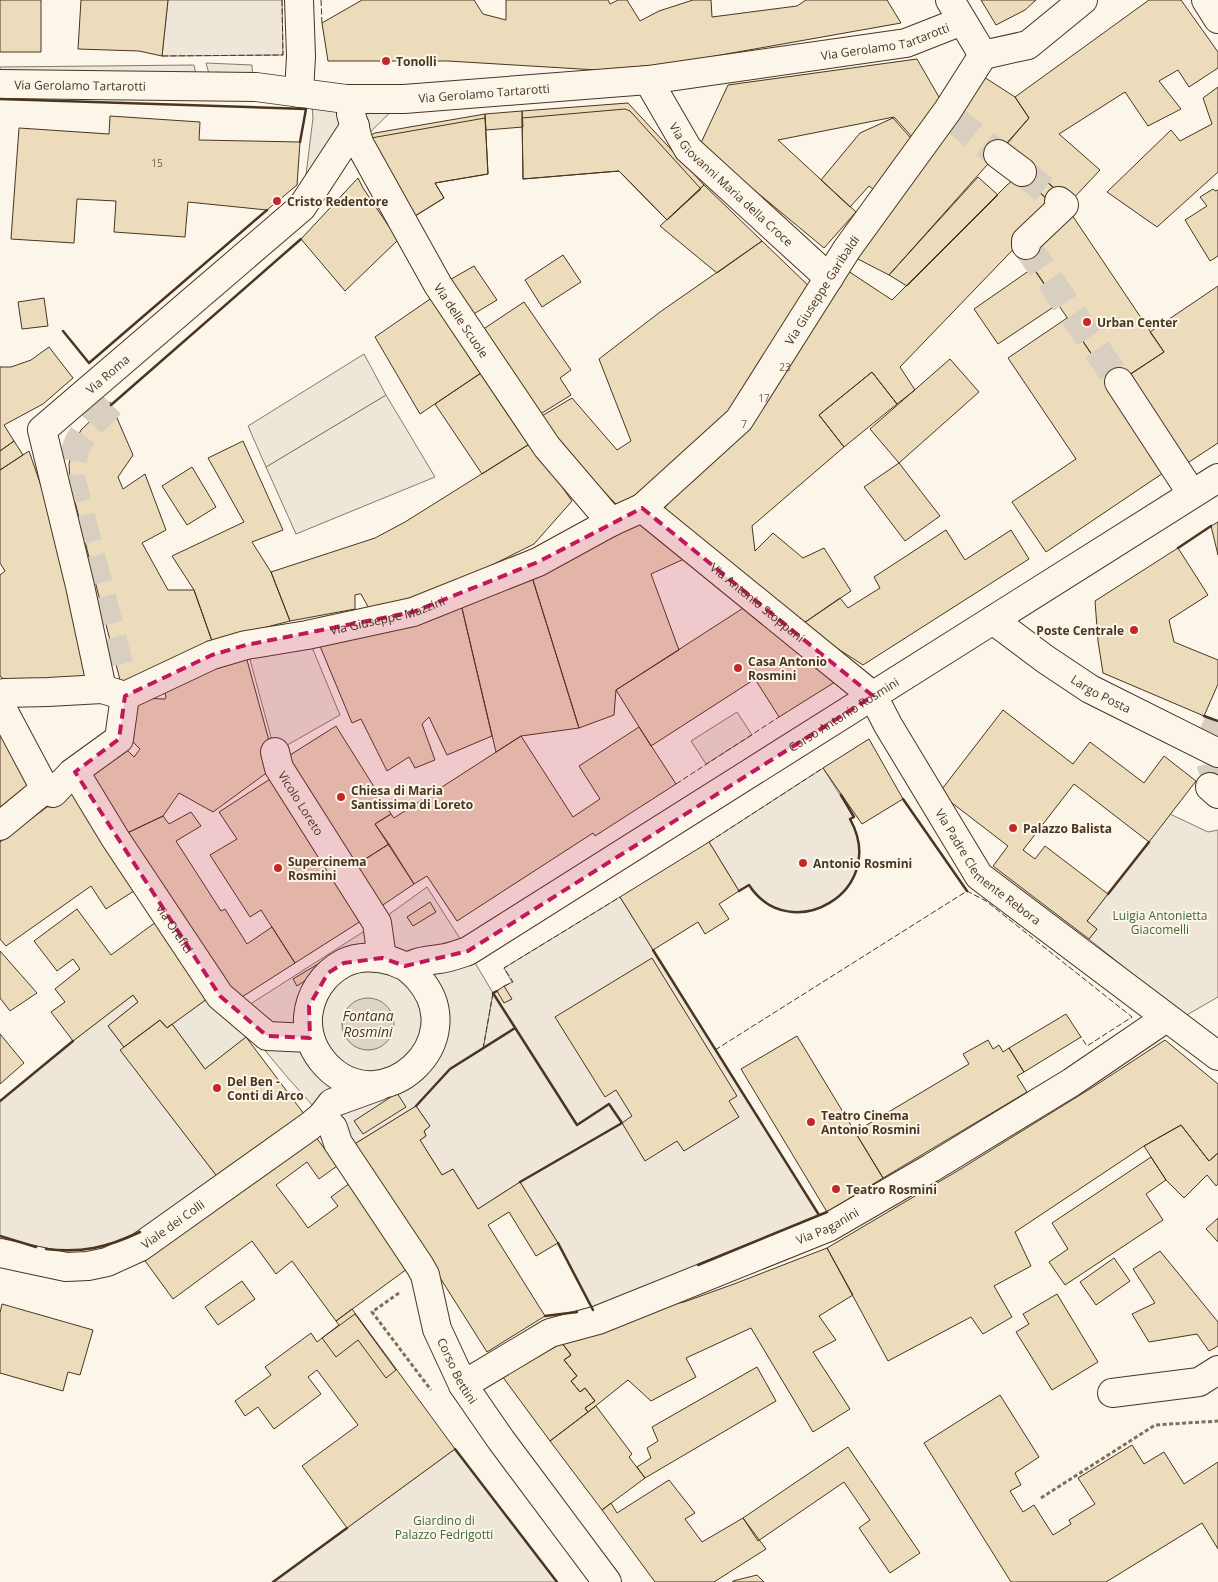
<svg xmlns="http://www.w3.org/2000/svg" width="1218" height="1582" font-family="'Open Sans',sans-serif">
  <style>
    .green { fill: #ede6d9; stroke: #887966 }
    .parking { fill: #ede7d9; stroke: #887966; fill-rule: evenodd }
    .water { fill: #dcd4c6; stroke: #887966 }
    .building { fill: #ecdcbc; stroke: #4a3520 }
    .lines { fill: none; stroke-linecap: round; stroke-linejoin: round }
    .minor-tunnel { stroke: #d8cfc1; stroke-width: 28; stroke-dasharray: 28 14; stroke-linecap: butt }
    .minor-casing { stroke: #4a3520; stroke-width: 30 }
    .major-casing { stroke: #4a3520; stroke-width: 30 }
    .path { stroke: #7f6f5c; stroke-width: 3; stroke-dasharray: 4 2.5; stroke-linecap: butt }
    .minor { stroke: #fbf6e9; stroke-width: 28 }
    .major { stroke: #fbf6e9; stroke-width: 28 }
    .fence { stroke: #4a3520; stroke-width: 1; stroke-dasharray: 6 2.5; stroke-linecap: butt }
    .wall { stroke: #4a3520; stroke-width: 2.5 }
    .marked { fill: #c2185b; fill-opacity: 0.2; stroke: #c2185b; stroke-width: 4; stroke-dasharray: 10 6; stroke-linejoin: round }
    .poi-dot { fill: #c62828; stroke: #fbf6e9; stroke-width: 2 }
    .labels { text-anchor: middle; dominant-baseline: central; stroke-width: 4; stroke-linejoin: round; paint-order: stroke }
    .number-label { font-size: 10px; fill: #725f47 }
    .street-label { font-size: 12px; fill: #4a3520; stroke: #fbf6e9 }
    .poi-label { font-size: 12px; font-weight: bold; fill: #4a3520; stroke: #fbf6e9; text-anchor: start }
    .park-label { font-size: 12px; fill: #436837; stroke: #fbf6e9 }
    .water-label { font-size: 14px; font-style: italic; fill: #4a3520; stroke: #fbf6e9 }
  </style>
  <rect width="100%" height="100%" fill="#fbf6e9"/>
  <path class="green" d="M 168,0 L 282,0 L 283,55 L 162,56 Z
    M 386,395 L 435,477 L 296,534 L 266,467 Z
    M 737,712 L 752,735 L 706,764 L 691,741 Z
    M 823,768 L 854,817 L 850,819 C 889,891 792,948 749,885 L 739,891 L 709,842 Z
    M 1170,814 L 1208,832 L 1218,830 L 1218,997 L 1185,1016 L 1089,939 L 1097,929 L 1087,921 Z
    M 620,897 L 819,1215 L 630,1293 L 593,1310 L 558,1243 L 520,1182 L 478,1209 L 453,1169 L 442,1175 L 420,1140 L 426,1136 L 424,1131 L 430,1126 L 416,1106 L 450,1069 L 483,1049 L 493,993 L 512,982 L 504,968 Z
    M 133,995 L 138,1002 L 108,1026 L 124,1047 L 121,1050 L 219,1179 C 162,1217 117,1260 44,1249 C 29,1247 14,1240 0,1236 L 0,1101 L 73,1041 Z
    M 455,1449 L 557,1582 L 273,1582 Z"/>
  <path class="parking" d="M 206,63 L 252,65 L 253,82 L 211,81 Z
    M 194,65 L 197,79 L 0,78 L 0,67 Z
    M 404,99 L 359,143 L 302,207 L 313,118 L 312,105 Z
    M 364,354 L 386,395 L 266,467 L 248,426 Z
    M 307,635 L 340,715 L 275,752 L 246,645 Z
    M 427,887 L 468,951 L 493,993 L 483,1049 L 450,1069 L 416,1106 L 353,1145 L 322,1116 L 288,1078 L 251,1034 L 205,1069 L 172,1024 L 211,996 L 238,1018 L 252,1003 L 377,923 ZM 344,1015 L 371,1050 L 362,1049 L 354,1046 L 348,1040 L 344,1032 L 342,1024 Z"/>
  <path class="water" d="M342 1024a26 26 0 1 1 52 0a26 26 0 1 1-52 0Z"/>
  <path class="building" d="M 0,0 L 41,0 L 41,52 L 0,52 Z
    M 81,0 L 168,0 L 162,56 L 139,51 L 78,49 Z
    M 362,0 L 474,0 L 483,14 L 506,20 L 506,0 L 608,0 L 610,4 L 618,0 L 627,0 L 640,21 L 659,11 L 693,0 L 711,0 L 712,17 L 797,6 L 806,0 L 887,0 L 901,23 L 670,64 L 597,70 L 448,61 L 328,61 L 322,23 Z
    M 981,0 L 1036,0 L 1025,10 L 996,25 Z
    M 1149,0 L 1181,0 L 1218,52 L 1218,68 L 1189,87 L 1178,70 L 1159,81 L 1181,109 L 1148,126 L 1125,92 L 1059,134 L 1100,170 L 1070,202 L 1006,145 L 1029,118 L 1015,97 Z
    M 917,59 L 943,104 L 914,139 L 894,117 L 778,140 L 856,212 L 824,248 L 700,145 L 728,85 Z
    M 984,77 L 1015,97 L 1029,118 L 889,275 L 852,256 Z
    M 1218,87 L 1218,172 L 1157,227 L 1107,192 L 1171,130 L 1180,141 L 1212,124 L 1203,98 Z
    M 628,103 L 704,185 L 667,220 L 619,171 L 523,179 L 522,111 Z
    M 625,109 L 630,111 L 701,189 L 667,220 L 619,171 L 523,179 L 522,118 Z
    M 522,111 L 523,127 L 486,130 L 485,114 Z
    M 485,114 L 488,174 L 435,183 L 444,198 L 407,221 L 367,137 L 375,133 Z
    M 110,116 L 200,122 L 199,140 L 300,142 L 297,185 L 267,210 L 188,202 L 185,237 L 114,232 L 116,201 L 77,199 L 74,243 L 11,239 L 19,128 L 109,134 Z
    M 485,118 L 488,174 L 435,183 L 444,198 L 407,221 L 371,138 Z
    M 893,118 L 916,144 L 878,193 L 869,186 L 850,207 L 821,180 L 860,133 Z
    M 1029,165 L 1063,197 L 1055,206 L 1020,175 Z
    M 1020,175 L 1055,206 L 900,367 L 915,390 L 897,404 L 872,372 L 819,415 L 844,447 L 752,526 L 755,551 L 773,533 L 803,558 L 824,548 L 851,591 L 801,625 L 658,515 L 670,502 L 845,269 L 892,300 L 1007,185 Z
    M 978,177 L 998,195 L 907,286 L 889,275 Z
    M 358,178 L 363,188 L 398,240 L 345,291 L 301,239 Z
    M 704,185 L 762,241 L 717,273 L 660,226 Z
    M 1213,189 L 1215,191 L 1218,190 L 1218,256 L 1210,261 L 1185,220 L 1207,206 L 1200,197 Z
    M 1072,215 L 1164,352 L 1113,386 L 1021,249 Z
    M 762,241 L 813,290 L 733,413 L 637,500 L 616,504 L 535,420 L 572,398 L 617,450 L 631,441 L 599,359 L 660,312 Z
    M 563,255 L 581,282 L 542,307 L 525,280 Z
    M 474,266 L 497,300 L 467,318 L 446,282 Z
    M 1033,268 L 1058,304 L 998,344 L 974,309 Z
    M 1218,286 L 1218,443 L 1183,466 L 1124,378 L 1164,352 L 1150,332 Z
    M 436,295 L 484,371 L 420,414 L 375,337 Z
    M 44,298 L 48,326 L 22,329 L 18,302 Z
    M 524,302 L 571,370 L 560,378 L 571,395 L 534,418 L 476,334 Z
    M 1067,318 L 1169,469 L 1046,552 L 1012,502 L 1076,459 L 1008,358 Z
    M 49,347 L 73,378 L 43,404 L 4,425 L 14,441 L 0,451 L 0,367 L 11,367 L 31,360 Z
    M 950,359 L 979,392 L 899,463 L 870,429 Z
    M 484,371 L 531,443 L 482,474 L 435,404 Z
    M 872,372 L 897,404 L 844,447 L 819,415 Z
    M 110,402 L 133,455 L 118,477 L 123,489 L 145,474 L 166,530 L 142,543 L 168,590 L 194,590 L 212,641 L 121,684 L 70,482 L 69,464 L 74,444 L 81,430 Z
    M 14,441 L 23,455 L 0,470 L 0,451 Z
    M 243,441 L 283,530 L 252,542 L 271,572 L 290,621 L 212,641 L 194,590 L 172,556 L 244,522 L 208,458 Z
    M 531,443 L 572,501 L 534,544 L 476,573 L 372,614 L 361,594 L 359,594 L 355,595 L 355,609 L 290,621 L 271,572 L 375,538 L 405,522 Z
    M 29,451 L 45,497 L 78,637 L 87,688 L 15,688 L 0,676 L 0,575 L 5,571 L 0,563 L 0,470 Z
    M 899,463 L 940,516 L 905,541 L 864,487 Z
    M 192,467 L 216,507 L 187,525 L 162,486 Z
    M 641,521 L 684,559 L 651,574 L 679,650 L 616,690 L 614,715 L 579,728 L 532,577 Z
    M 1218,522 L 1218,555 L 1211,526 Z
    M 946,530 L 965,560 L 1011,530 L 1029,559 L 863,665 L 801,625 L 840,598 L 848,608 L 880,588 L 874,577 Z
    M 1178,548 L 1208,595 L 1169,620 L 1174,642 L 1218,660 L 1218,684 L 1204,716 L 1103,673 L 1098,641 L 1095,601 Z
    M 532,577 L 579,728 L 521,736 L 496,752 L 461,604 Z
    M 751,603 L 835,682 L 779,717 L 755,679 L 651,746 L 616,690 Z
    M 461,604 L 492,736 L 447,755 L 429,717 L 422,724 L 435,760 L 415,768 L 409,757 L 387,771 L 361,719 L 352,723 L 317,639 Z
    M 244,649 L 276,766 L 213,812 L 179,793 L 163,816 L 123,835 L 84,769 L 120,743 L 134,757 L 140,749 L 124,733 L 133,698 L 165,699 L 166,697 L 162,683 Z
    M 1003,710 L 1073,764 L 1090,742 L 1144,783 L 1164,756 L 1196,781 L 1149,842 L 1074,784 L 1023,850 L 1035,859 L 1045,846 L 1108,894 L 1087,921 L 1097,929 L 1089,939 L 993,866 L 1008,846 L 939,793 Z
    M 0,712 L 39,786 L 0,814 Z
    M 336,726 L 391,814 L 375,824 L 389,844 L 348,870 L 279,762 Z
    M 639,727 L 676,784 L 595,836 L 593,833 L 457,921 L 427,876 L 414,884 L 375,824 L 391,814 L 394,818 L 521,736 L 573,817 L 600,799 L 579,766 Z
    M 869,739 L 903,799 L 862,824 L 823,768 Z
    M 278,774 L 361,921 L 295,963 L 261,910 L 250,917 L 210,855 L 237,839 L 219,812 Z
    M 70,790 L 140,887 L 106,909 L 91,886 L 6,946 L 0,939 L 0,842 Z
    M 191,812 L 201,826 L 176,841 L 221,911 L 225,909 L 247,944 L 272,927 L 295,963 L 231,1004 L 123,835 L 163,816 L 169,824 Z
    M 709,842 L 739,891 L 719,904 L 729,919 L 705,934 L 698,922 L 653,950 L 620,897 Z
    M 389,844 L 414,884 L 374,911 L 348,870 Z
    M 430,902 L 436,912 L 413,926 L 407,917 Z
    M 77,909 L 111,955 L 160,919 L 211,996 L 167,1028 L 160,1020 L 124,1047 L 108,1026 L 138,1002 L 133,995 L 73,1041 L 51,1012 L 65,1002 L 55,989 L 80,969 L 73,959 L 57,971 L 34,941 Z
    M 0,951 L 37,993 L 10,1011 L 0,998 Z
    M 652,958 L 737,1096 L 729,1101 L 739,1117 L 684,1151 L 677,1141 L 645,1161 L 622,1123 L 632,1116 L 616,1090 L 605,1097 L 555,1017 Z
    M 318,964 L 321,970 L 297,986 L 293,979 Z
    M 504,986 L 512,999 L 504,1003 L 497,991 Z
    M 1066,1014 L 1081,1037 L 1024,1072 L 1009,1048 Z
    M 160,1020 L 167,1028 L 172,1024 L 205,1069 L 246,1037 L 304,1114 L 219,1179 L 120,1050 Z
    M 0,1034 L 24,1063 L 0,1084 Z
    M 797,1036 L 883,1178 L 827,1212 L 741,1069 Z
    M 988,1040 L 993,1049 L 999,1045 L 1003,1052 L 1009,1048 L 1024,1072 L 1017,1076 L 1027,1092 L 883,1178 L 855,1132 L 969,1064 L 963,1054 Z
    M 1165,1040 L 1218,1084 L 1218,1153 L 1209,1161 L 1181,1125 L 1144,1146 L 1015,1232 L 1031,1266 L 994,1286 L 1012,1317 L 983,1334 L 971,1317 L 888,1361 L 827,1248 L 959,1170 L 1093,1087 Z
    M 397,1093 L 406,1107 L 363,1134 L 354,1121 Z
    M 416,1106 L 430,1126 L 424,1131 L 426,1136 L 420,1140 L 442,1175 L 453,1169 L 478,1209 L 520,1182 L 558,1243 L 536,1256 L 509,1212 L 488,1225 L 545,1316 L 487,1352 L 394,1205 L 353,1145 Z
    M 1181,1125 L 1209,1161 L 1218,1153 L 1218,1184 L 1216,1186 L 1207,1175 L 1184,1198 L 1166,1180 L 1144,1146 Z
    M 313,1133 L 337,1166 L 319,1179 L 307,1162 L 276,1185 L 295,1210 L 308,1228 L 338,1206 L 331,1197 L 350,1183 L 411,1266 L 336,1321 L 292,1261 L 276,1274 L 252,1241 L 173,1299 L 143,1258 Z
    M 1151,1157 L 1166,1180 L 1146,1194 L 1163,1220 L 1065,1285 L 1049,1262 L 1068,1249 L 1052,1223 Z
    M 1218,1218 L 1218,1242 L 1206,1229 Z
    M 827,1248 L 853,1295 L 819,1316 L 836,1340 L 813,1352 L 850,1409 L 813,1432 L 751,1328 L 686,1358 L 696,1377 L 651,1401 L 628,1380 L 588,1412 L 585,1408 L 595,1401 L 585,1388 L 580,1392 L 571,1381 L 577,1376 L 564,1360 L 571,1355 L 562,1343 L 660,1307 L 684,1302 L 734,1284 Z
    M 1160,1251 L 1218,1322 L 1218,1346 L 1209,1351 L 1197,1334 L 1149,1342 L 1132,1314 L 1155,1303 L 1133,1269 Z
    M 1114,1258 L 1130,1281 L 1096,1305 L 1080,1282 Z
    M 242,1281 L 255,1299 L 218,1325 L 205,1307 Z
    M 1057,1294 L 1098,1362 L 1052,1390 L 1016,1332 L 1029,1324 L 1023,1314 Z
    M 2,1304 L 93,1330 L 80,1375 L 68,1372 L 63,1391 L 0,1373 L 0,1313 Z
    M 352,1309 L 455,1449 L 347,1528 L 302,1466 L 358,1425 L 317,1370 L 308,1377 L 321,1394 L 274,1429 L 258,1407 L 245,1416 L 235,1401 L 271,1375 L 265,1367 L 311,1333 L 317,1342 L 322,1338 L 339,1325 L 336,1321 Z
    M 355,1314 L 396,1370 L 386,1378 L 358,1340 L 336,1357 L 322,1338 Z
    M 562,1343 L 571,1355 L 564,1360 L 577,1376 L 571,1381 L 580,1392 L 585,1388 L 595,1401 L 585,1408 L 588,1412 L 550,1441 L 502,1376 Z
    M 757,1367 L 776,1401 L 645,1478 L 637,1467 L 651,1458 L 647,1448 L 658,1441 L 652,1427 Z
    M 1000,1395 L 1039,1457 L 1015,1473 L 1021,1485 L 1010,1491 L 1023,1512 L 1034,1505 L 1053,1535 L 1071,1524 L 1069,1520 L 1095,1504 L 1078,1478 L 1132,1445 L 1144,1464 L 1164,1452 L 1184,1484 L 1218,1462 L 1218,1549 L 1202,1523 L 1106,1582 L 1011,1582 L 924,1443 Z
    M 596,1406 L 632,1454 L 629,1457 L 645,1478 L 602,1510 L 550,1441 Z
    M 848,1447 L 920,1553 L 890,1573 L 859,1528 L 870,1520 L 844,1482 L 758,1541 L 743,1518 Z
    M 669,1480 L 695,1513 L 685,1519 L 702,1542 L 743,1518 L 766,1549 L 714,1582 L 655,1582 L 602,1510 L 611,1503 L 617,1513 Z
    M 757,1575 L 764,1582 L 732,1582 L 733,1581 Z"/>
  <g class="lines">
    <path class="minor-tunnel" d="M 952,118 L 998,154
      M 1022,172 L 1059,201
      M 1026,245 L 1119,382
      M 111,404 C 85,430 70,442 72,481 L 124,683
      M 1218,723 C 1208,740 1205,763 1218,779"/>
    <g class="minor-casing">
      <g id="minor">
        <path d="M 950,0 L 983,55"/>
        <path d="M 1206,0 L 1218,19"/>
        <path d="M 983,55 L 1028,45 L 1083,0"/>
        <path id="s1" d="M 648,80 L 688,149 L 829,278"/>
        <path id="s2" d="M 0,84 L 256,87 L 346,99 L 404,99 L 648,80 L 906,43 L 962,21"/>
        <path d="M 299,93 L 301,56 L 299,0"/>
        <path id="s3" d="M 351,114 L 359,143 L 438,285 L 547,447 L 611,522"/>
        <path d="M 998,154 L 1022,172"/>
        <path d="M 1026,245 L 1026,241 L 1064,205 L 1059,201"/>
        <path d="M 1119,382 L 1192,494"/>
        <path id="s4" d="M 642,508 L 873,696 L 888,725 L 979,876 L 1218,1056"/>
        <path id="s5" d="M 993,620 L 1045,659 L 1090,689 L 1218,753"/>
        <path id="s6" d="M 102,689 L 80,586 L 42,430 L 302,207 L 355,126"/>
        <path d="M 102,689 L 125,696 L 119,739 L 72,773 L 53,793 L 45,789 L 3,710 L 4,693 L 48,692 Z"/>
        <path id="s7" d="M 125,696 L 212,655 L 246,645 L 307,635 L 413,612 L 538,562 L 611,522 L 642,508 L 739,420 L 847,249 L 948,110 L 983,55"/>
        <path id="s8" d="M 275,752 L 279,768 L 377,923 L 382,958"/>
        <path id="s9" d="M 75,772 L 115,838 L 220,996 L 267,1036 L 310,1038"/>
        <path d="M 1210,787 L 1218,794"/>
        <path d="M 0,826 L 45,789"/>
        <path id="s10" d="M 322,1116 L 333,1128 L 338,1143 L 420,1266 L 425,1275 L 437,1329 L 463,1385 L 501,1440 L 607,1582"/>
        <path id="s11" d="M 463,1385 L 550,1333 L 598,1320 L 829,1227 L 931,1168 L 1072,1082 L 1166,1018"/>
        <path d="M 1112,1393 L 1199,1382 L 1218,1370"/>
      </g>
    </g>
    <g class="major-casing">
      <g id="major">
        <path id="s12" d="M 405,966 C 410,970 415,974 419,979 C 473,1041 382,1124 326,1065 C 314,1052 307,1036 308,1017 C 310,994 323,974 344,963 C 358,956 377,956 392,961 C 396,962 402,966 406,966 C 411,966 416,963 420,962 C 427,960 433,960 439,959 C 449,958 459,954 468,951 L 1218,478"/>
        <path id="s13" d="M 0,1253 L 66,1267 L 88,1266 L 107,1262 L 140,1247 L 310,1126 L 322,1116 L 332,1103 L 379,1086"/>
      </g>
    </g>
    <path class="path" d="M 399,1293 L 372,1312 L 431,1390
      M 1041,1498 L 1155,1425 L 1218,1421"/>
    <use href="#minor" class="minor"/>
    <use href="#major" class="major"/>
    <path class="fence" d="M 321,0 L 322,23
      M 162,56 L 283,55 L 282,0
      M 676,784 L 779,717
      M 709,842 L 823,768
      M 504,986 L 513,982 L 504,968 L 620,897
      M 483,1049 L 493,993
      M 715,1050 L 967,891 L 986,901 L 1132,1017 L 1087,1046 L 1081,1037"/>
    <path class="wall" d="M 0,99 L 306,109 L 300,142
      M 63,331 L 89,363 L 267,210
      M 111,405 L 301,239
      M 1178,548 L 1211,526
      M 1204,716 L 1218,721
      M 903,799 L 967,891
      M 739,891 L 749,885 C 790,948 890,891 850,819 L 854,817 L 841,795
      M 1108,894 L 1149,842
      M 653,950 L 819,1215
      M 497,991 L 493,993 L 577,1125 L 609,1104 L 622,1123 L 520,1182
      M 0,1101 L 73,1041
      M 416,1106 L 450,1069 L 515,1028
      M 0,1236 L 36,1247
      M 558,1243 L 593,1310
      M 46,1249 C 82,1253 106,1248 140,1232
      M 698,1265 L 827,1212
      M 545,1316 L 577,1312
      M 455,1449 L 557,1582
      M 273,1582 L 347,1528"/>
  </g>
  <path class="marked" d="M 642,508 L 873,696 L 468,951 L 405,966 L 382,958 L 344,963 L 328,973 L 309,1006 L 310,1038 L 267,1036 L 220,996 L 75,772 L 119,739 L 125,696 L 212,655 L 246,645 L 413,612 L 538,562 Z"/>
  <g class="poi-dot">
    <circle cx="386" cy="61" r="5"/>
    <circle cx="277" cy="201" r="5"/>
    <circle cx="1087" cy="322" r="5"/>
    <circle cx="1134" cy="630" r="5"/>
    <circle cx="738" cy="668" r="5"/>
    <circle cx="341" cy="797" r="5"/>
    <circle cx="1013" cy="828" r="5"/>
    <circle cx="803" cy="863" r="5"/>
    <circle cx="278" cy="868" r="5"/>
    <circle cx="217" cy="1088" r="5"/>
    <circle cx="811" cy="1122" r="5"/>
    <circle cx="836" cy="1189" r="5"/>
  </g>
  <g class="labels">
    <g class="number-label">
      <text x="157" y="163">15</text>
      <text x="785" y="367">23</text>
      <text x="764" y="398">17</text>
      <text x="744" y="424">7</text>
    </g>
    <g class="street-label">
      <text stroke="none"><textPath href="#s2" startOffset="890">Via Gerolamo Tartarotti</textPath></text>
      <text stroke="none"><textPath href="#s2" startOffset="80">Via Gerolamo Tartarotti</textPath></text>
      <text stroke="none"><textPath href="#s2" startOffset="485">Via Gerolamo Tartarotti</textPath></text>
      <text stroke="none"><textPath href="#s1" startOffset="135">Via Giovanni Maria della Croce</textPath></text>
      <text stroke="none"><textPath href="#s7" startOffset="839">Via Giuseppe Garibaldi</textPath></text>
      <text stroke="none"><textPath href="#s3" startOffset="235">Via delle Scuole</textPath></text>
      <text stroke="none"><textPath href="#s6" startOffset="352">Via Roma</textPath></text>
      <text stroke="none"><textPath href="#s4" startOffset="149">Via Antonio Stoppani</textPath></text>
      <text stroke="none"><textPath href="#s7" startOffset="276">Via Giuseppe Mazzini</textPath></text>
      <text stroke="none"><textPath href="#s5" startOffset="131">Largo Posta</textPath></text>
      <text stroke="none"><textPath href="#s12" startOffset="908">Corso Antonio Rosmini</textPath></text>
      <text stroke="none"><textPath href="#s8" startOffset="58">Vicolo Loreto</textPath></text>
      <text stroke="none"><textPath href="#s4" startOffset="506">Via Padre Clemente Rebora</textPath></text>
      <text stroke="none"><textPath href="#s9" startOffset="186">via Orefici</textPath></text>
      <text stroke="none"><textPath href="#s13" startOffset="185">Viale dei Colli</textPath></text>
      <text stroke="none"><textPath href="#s11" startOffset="399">Via Paganini</textPath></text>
      <text stroke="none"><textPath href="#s10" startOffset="292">Corso Bettini</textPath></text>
    </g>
    <g class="poi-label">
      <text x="396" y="61">Tonolli</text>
      <text x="287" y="201">Cristo Redentore</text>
      <text x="1097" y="322">Urban Center</text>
      <text x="1124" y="630" text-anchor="end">Poste Centrale</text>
      <text x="748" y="661">Casa Antonio<tspan x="748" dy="14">Rosmini</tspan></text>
      <text x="351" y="790">Chiesa di Maria<tspan x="351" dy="14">Santissima di Loreto</tspan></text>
      <text x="1023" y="828">Palazzo Balista</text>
      <text x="288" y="861">Supercinema<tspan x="288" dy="14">Rosmini</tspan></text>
      <text x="813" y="863">Antonio Rosmini</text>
      <text x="227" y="1081">Del Ben -<tspan x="227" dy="14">Conti di Arco</tspan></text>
      <text x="821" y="1115">Teatro Cinema<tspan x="821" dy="14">Antonio Rosmini</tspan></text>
      <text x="846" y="1189">Teatro Rosmini</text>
    </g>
    <g class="park-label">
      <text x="1160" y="915">Luigia Antonietta<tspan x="1160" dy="14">Giacomelli</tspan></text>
      <text x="444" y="1520">Giardino di<tspan x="444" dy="14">Palazzo Fedrigotti</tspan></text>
    </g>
    <g class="water-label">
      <text x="368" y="1015">Fontana<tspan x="368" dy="16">Rosmini</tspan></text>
    </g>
  </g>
</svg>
